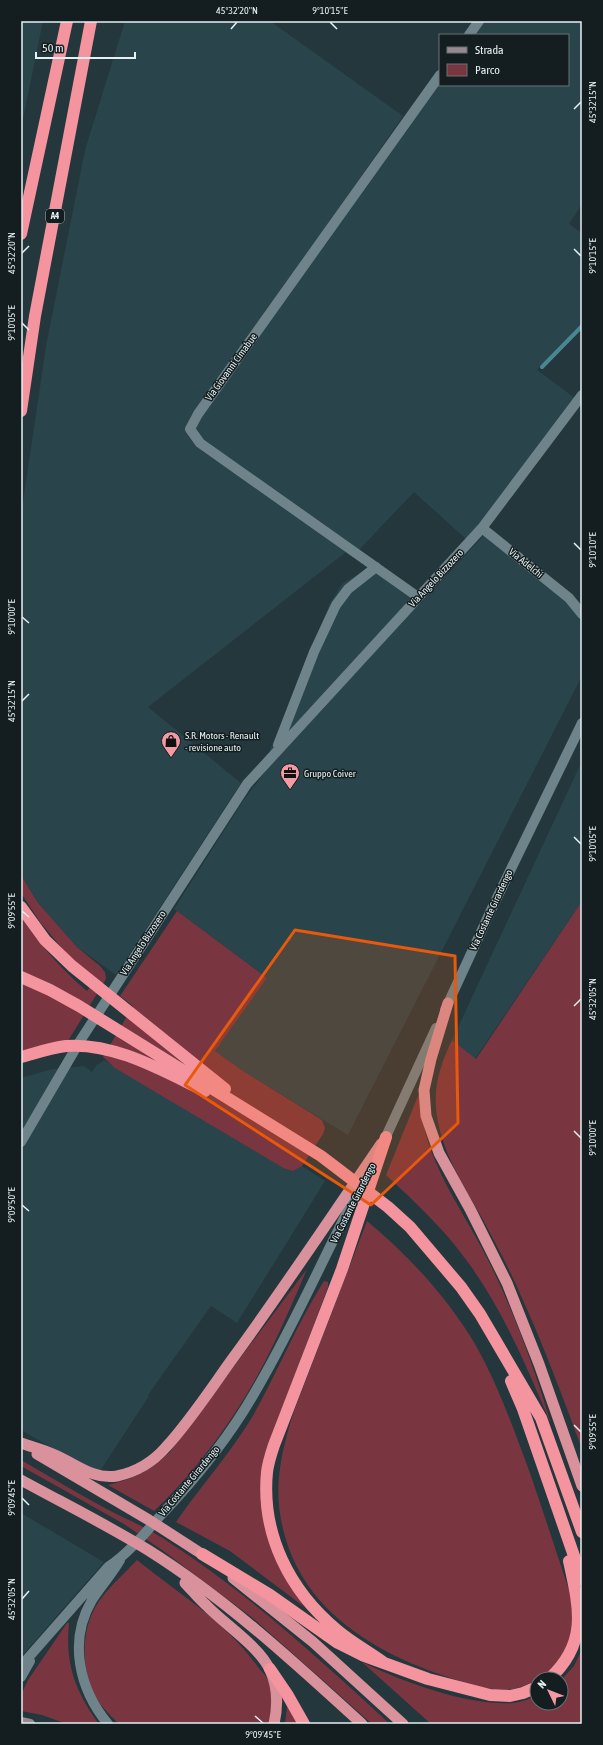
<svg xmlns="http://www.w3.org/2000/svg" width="603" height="1745" font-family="'Asap Condensed',sans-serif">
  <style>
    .built { fill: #29444b }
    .green { fill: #793640 }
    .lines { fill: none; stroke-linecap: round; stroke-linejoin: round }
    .stream { stroke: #488691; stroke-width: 4 }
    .minor { stroke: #6e848a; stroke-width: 10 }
    .tertiary { stroke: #6e848a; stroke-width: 10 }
    .secondary { stroke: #968990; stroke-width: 10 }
    .trunk { stroke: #d9919b; stroke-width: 11 }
    .motorway { stroke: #f4949f; stroke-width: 12 }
    .marked { fill: #e8590c; fill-opacity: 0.2; stroke: #e8590c; stroke-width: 3; stroke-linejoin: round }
    .ticks { fill: none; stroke: #e5f1f3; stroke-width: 1.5 }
    .labels { text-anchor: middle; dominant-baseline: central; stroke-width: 3; stroke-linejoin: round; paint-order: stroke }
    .shield { fill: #141d1f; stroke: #a6b1b3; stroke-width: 1 }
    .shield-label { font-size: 9px; font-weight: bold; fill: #e5f1f3 }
    .street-label { font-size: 10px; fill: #e5f1f3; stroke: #141d1f }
    .poi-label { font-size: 10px; fill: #e5f1f3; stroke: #141d1f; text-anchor: start }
    .neatline { fill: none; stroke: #e5f1f3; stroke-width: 1.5 }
    .ticks-label { font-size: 10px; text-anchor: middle; fill: #e5f1f3 }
  </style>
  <rect width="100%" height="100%" fill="#23373c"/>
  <path class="built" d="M 21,21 L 43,21 L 21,129 Z
    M 125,21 L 270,21 L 403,116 L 197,413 L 188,429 L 199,446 L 346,552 L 148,707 L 241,783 L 116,975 L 77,947 L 38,903 L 21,875 L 21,515 L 46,346 L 85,150 Z
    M 484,21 L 582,21 L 582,204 L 569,224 L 582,233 L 582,323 L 537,370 L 575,398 L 479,526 L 466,539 L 414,492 L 359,550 L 204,441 L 194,427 L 440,82 L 440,85 L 568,85 L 568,35 L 474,35 Z
    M 484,535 L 567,601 L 582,620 L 582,676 L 348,1135 L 243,1071 L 215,1051 L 267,978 L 174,909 L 243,801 L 277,756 L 270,750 L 330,603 L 343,583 L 369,568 L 420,604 Z
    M 582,761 L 582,901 L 475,1059 L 452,1040 Z
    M 104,1060 L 285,1169 L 293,1171 L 302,1166 L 325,1181 L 237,1323 L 211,1306 L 148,1395 L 149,1396 L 100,1471 L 80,1464 L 21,1430 L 21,1078 L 52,1069 L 84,1066 L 92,1072 L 96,1066 Z
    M 21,1513 L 104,1562 L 21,1657 Z"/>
  <path class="green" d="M 21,875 L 38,903 L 77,947 L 100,966 L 105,972 L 106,979 L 68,1041 L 21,1054 L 21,917 C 41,946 61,969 87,991 L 96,979 L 72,960 L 40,922 L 21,893 Z
    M 582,901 L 582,1449 C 563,1398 544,1346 521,1296 C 510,1270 496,1244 482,1218 C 462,1183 439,1148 436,1107 C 434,1083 442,1061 452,1040 L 476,1059 Z
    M 177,911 L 267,978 L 215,1051 L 243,1071 L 322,1120 L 325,1128 L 323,1134 L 302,1166 L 293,1171 L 285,1169 L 115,1068 L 103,1057 L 133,1006 L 120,996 Z
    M 420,1091 C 419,1158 466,1212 493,1270 C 517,1320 535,1370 551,1424 C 527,1368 504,1311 467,1261 C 444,1229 415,1202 386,1175 Z
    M 367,1221 C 409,1256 447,1297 475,1344 C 492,1374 505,1406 517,1438 C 537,1490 553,1543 571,1596 C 574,1627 575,1647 550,1670 C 540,1679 527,1686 513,1689 C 496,1692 476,1686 460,1681 C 413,1666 370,1648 333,1614 C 314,1597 298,1573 289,1549 C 271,1498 278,1462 294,1411 Z
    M 307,1269 C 297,1293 287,1316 276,1339 C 248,1400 203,1465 154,1511 L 108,1485 C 134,1479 151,1470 170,1452 Z
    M 324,1281 L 328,1282 L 328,1287 L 266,1452 L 272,1550 L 288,1583 L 311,1612 L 230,1551 L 176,1522 C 200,1487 229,1455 251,1419 C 277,1374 296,1325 324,1281 Z
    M 21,1460 C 49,1476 77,1493 105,1508 C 125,1519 146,1527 164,1539 C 247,1592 318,1658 390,1724 L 372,1724 L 254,1619 L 162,1550 L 124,1524 L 21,1466 Z
    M 137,1560 C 178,1593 227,1623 258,1667 C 261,1671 267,1676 269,1682 C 275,1695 272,1710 270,1724 L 119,1724 C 109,1714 98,1704 92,1690 C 81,1666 82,1629 96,1606 C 106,1589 123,1575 137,1560 Z
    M 67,1623 L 69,1623 C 65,1664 75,1691 99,1724 L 67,1724 L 42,1715 L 21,1711 L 21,1695 L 28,1680 Z
    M 582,1649 L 582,1724 L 431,1724 L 362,1662 C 403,1682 468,1706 513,1703 C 521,1702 529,1699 537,1696 L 537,1703 L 561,1703 L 561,1680 L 574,1666 Z
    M 290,1705 L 301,1724 L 285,1724 L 287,1707 Z"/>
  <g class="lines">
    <path class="stream" d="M 542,367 L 582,326"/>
    <path class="minor" d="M 469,35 L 479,21
      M 482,528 L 569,598 L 582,614
      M 418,597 L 200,443 L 190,429 L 198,414 L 440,75
      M 278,745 L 314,652 L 336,605 L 348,589 L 376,567
      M 21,1142 L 80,1041 L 247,784 L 482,528 L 582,395"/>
    <path class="tertiary" d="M 445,1010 L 492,908 L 582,723
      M 383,1143 L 436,1028
      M 21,1666 L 108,1567 C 129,1553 145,1533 162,1514 C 197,1477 230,1436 255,1392 C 298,1319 331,1240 371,1166
      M 21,1677 L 30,1661
      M 108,1724 C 79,1689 68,1641 92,1600 C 101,1586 112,1574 120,1560"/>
    <path class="secondary" d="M 21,1722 L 30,1724"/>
    <path class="trunk" d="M 448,1003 L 431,1059 L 424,1090 L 426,1116 L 439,1153 L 470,1209 L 507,1283 L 539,1364 L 582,1486
      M 21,1443 C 32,1447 44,1450 55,1455 C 76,1464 93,1480 117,1476 C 136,1472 153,1462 166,1447 C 190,1421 212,1387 233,1358 C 284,1288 332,1216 381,1144
      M 37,1454 L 149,1520 L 208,1558
      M 21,1480 C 63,1503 107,1525 148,1550 C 226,1599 294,1662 362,1724
      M 233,1578 L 313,1642 L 403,1724
      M 185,1583 C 192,1590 198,1598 206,1605 C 224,1624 259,1646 270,1670 C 278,1687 278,1706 274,1724"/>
    <path class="motorway" d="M 21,234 L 67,21
      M 21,411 L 35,316 L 91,21
      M 21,907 L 45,940 L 72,966 L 225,1089
      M 21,977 L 50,990 L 79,1006 L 321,1156 L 388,1207 L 410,1227 L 461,1287 L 480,1314 L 541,1418 L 582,1532
      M 21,1057 C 36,1053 50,1048 66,1046 C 114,1042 163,1071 205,1091
      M 511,1381 L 523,1409 L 582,1579
      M 202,1554 L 270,1595 L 338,1643 L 362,1655 L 428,1679 L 490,1695 L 510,1696 L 523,1693 L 537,1687
      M 383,1662 C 368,1651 351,1642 337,1630 C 290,1591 261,1535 267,1472 C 268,1463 271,1454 274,1445 L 342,1269 L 386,1137
      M 270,1669 L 287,1694 L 304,1724
      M 549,1679 C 589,1643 579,1607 569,1561"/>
  </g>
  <path class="marked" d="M 295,930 L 455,956 L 458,1123 L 371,1205 L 185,1085 Z"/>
  <path class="ticks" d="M 330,22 L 337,29M 231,29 L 237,22M 574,109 L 581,102M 574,249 L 581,256M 22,253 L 29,246M 22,323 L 29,330M 574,543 L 581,550M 22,617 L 29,623M 22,701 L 29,694M 574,837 L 581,844M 22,911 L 29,917M 574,1006 L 581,999M 574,1131 L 581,1138M 22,1205 L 29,1211M 574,1425 L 581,1432M 22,1498 L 29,1505M 22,1599 L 29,1591M 255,1716 L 263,1723"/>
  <defs>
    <g id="shop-pin" transform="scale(1)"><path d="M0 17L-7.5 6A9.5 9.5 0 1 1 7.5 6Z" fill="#f49aa5" stroke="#141d1f"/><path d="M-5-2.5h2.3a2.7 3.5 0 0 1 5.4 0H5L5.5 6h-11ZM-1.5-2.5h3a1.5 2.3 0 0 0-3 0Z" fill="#111"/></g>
    <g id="office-pin" transform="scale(1)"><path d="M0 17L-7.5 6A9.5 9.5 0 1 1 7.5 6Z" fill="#f49aa5" stroke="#141d1f"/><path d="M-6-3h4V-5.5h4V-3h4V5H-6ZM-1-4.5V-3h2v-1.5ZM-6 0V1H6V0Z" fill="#111"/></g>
  </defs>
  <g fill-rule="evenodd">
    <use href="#shop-pin" x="171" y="741"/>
    <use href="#office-pin" x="290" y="773"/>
  </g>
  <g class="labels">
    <rect class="shield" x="46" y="209" width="18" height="14" rx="3"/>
    <g class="shield-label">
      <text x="55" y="216">A4</text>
    </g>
    <g class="street-label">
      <text transform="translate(231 367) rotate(-54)">Via Giovanni Cimabue</text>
      <text transform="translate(526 563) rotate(39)">Via Adelchi</text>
      <text transform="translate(436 578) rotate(-47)">Via Angelo Bizzozero</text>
      <text transform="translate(491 910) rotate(-65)">Via Costante Girardengo</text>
      <text transform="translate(143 943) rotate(-57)">Via Angelo Bizzozero</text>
      <text transform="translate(353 1203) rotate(-63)">Via Costante Girardengo</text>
      <text transform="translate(189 1481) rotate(-50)">Via Costante Girardengo</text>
    </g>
    <g class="poi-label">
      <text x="185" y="735">S.R. Motors - Renault<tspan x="185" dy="12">- revisione auto</tspan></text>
      <text x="304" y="773">Gruppo Coiver</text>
    </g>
  </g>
  <rect width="603" height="1745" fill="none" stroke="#141d1f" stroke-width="44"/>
  <rect x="439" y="34" width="130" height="52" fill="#141d1f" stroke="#687274"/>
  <rect x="447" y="47" width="20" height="6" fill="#968990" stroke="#687274"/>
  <text x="475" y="54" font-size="12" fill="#e5f1f3">Strada</text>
  <rect x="447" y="64" width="20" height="12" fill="#793640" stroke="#687274"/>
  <text x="475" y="74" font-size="12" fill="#e5f1f3">Parco</text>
  <g transform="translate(549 1691) rotate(313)"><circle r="19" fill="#141d1f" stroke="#687274"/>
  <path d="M0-3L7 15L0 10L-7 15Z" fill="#f49aa5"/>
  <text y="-6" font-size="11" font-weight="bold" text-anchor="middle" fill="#e5f1f3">N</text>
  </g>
  <path d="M36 52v6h99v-6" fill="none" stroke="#e5f1f3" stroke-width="2"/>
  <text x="42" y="52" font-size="12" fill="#e5f1f3" stroke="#141d1f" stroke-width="3" paint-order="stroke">50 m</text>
  <rect x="22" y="22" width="559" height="1701" class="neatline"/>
  <g class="ticks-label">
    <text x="237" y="14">45°32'20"N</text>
    <text x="330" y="14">9°10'15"E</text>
    <text transform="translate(592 102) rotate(-90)" y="4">45°32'15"N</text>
    <text transform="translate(11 253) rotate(-90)" y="4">45°32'20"N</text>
    <text transform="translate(592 256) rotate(-90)" y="4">9°10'15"E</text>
    <text transform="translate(11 323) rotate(-90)" y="4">9°10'05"E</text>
    <text transform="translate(592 550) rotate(-90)" y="4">9°10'10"E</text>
    <text transform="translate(11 617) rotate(-90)" y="4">9°10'00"E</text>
    <text transform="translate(11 701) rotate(-90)" y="4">45°32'15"N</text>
    <text transform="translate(592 844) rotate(-90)" y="4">9°10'05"E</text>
    <text transform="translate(11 911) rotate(-90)" y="4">9°09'55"E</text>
    <text transform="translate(592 999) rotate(-90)" y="4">45°32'05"N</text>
    <text transform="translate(592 1138) rotate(-90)" y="4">9°10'00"E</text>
    <text transform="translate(11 1205) rotate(-90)" y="4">9°09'50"E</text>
    <text transform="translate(592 1432) rotate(-90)" y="4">9°09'55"E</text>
    <text transform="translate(11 1498) rotate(-90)" y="4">9°09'45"E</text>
    <text transform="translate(11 1599) rotate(-90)" y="4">45°32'05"N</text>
    <text x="263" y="1738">9°09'45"E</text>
  </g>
</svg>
